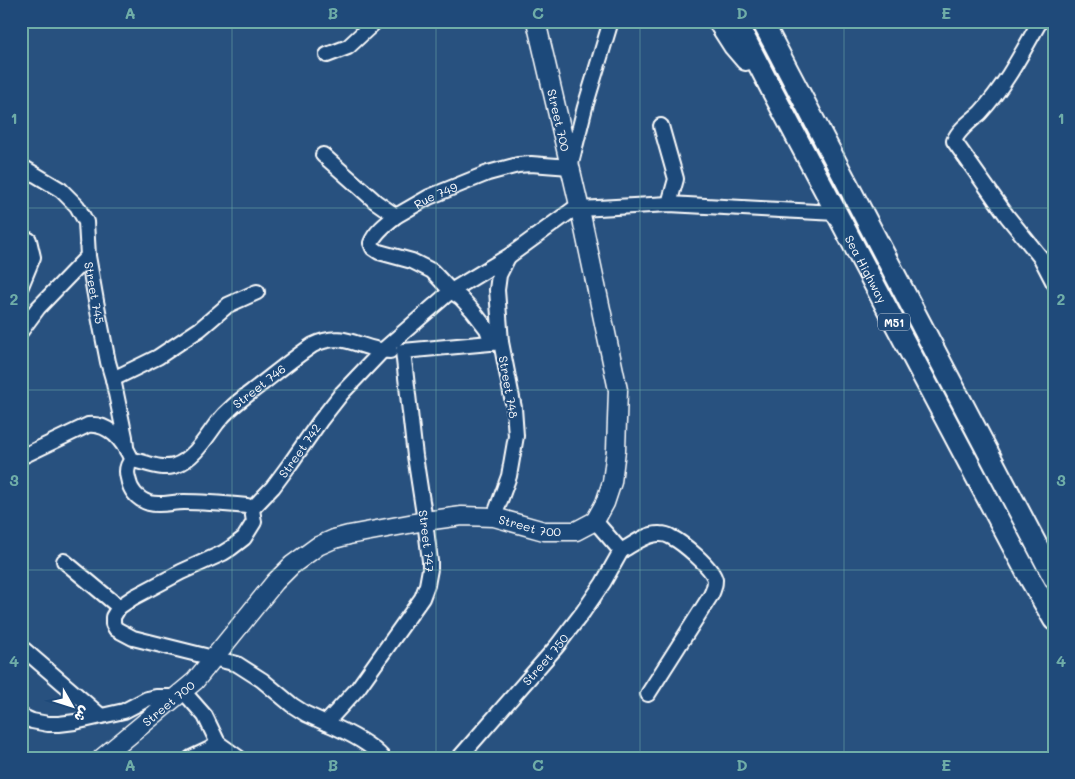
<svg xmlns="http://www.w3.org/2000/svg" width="1075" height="779" font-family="Mali,'Playpen Sans Arabic',sans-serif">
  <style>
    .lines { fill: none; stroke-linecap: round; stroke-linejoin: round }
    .minor-casing { stroke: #fff; stroke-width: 18 }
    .major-casing { stroke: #fff; stroke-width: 21 }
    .highway-casing { stroke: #fff; stroke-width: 24 }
    .minor { stroke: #1f4a7a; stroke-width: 14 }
    .major { stroke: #1f4a7a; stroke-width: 18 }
    .highway { stroke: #1f4a7a; stroke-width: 20 }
    .grid { fill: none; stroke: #6fada8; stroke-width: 1; stroke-opacity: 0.55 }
    .labels { text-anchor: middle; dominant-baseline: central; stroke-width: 4; stroke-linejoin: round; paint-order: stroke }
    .shield { fill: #1f4a7a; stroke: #bcc9d7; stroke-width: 1 }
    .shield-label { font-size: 11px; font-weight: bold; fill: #fff }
    .street-label { font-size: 12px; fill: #fff; stroke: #1f4a7a }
    .neatline { fill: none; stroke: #6fada8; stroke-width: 2 }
    .grid-label { font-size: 16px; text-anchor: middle; font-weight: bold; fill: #6fada8 }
  </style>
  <rect width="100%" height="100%" fill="#28517f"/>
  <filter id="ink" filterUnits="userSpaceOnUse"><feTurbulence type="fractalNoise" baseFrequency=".02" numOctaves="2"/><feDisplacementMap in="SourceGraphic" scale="10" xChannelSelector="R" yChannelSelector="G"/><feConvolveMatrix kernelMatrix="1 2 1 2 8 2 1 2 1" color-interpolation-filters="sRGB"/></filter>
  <g filter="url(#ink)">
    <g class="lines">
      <g class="minor-casing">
        <g id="minor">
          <path d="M 1040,21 C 1022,53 1005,86 980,113 C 971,121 958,130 954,141 L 1007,216 L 1041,258 L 1054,283"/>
          <path d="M 327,55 L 348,47 L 376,21"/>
          <path d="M 661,126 L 676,179 L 669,204"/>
          <path id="s1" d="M 323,155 L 376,202 L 396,216 L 429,197 L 488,173 L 518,165 L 531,164 L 570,167 L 585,107 L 611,21"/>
          <path id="s2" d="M 21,166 L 61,190 L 77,206 L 86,222 L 88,256 L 96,301 L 108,362 L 113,379 L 125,437 L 126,447"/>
          <path d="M 580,209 L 669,204 L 836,213"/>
          <path d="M 396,216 C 387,223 375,232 371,243 L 373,248 L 379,252 L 412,261 L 432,271 L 451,291 L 461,298 L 473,311 L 487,329 L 492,343"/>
          <path d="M 21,286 L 33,257 L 29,240"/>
          <path d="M 21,331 L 38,308 L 88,256"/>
          <path id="s3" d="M 501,342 L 403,351 L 415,456 L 425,521 L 430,561 L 430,569 L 427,585 L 422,598 L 358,688 L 326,723 L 306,714 L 292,705 L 262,680 L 237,664 L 133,638 L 116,629 L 113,624 L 113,617 L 119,607 L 134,597 L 181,572 L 223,553 L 231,548 L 244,538 L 254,522 L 252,509 L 273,487 L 290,464 L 320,421 L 342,393 L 382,351 L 451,291 L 509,256 L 579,205"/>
          <path d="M 113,379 L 158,357 L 200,329 L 228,305 L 257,292"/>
          <path id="s4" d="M 21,457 L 88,425 C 110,423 124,443 132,460 C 146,462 159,470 174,466 C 193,460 206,438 217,423 C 227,410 239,401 251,392 C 272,376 292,359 313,345 C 345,329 360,351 390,351"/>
          <path d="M 132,460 C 127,465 126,471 128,478 C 130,490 137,499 149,503 C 161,506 172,502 184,502 C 205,502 226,504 247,506 L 252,509"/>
          <path d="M 494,517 L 509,476 L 516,436 L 514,408 L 501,342 L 497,290 L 499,275 L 508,257"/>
          <path d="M 621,551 C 632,545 647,533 660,534 C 663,534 668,535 671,537 C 682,542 713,568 715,580 C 715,585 713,591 711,595 L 648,694"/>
          <path d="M 64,561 L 119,607"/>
          <path d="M 21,647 L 101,716"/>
          <path d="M 183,691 L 205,716 L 218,743 L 239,758"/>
          <path d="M 21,716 L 32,721 L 48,724 L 59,724 L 75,722 L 124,711 L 147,699 L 156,697 L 173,697"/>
          <path d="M 326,723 C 345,731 370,743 383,758"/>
          <path d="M 191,758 L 210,749 L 218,743"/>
          <path id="s5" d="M 459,758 L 557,646 L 583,612 L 603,583 L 621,551 L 595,521"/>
        </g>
      </g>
      <g class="major-casing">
        <g id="major">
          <path id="s6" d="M 102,758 L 195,681 L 275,582 L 292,565 L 318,546 L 334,539 L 349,535 L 425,521 L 462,516 L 494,517 L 544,531 L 576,531 L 595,521 L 605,503 L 612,482 L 616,450 L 618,390 L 579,205 L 536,21"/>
        </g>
      </g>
      <g class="highway-casing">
        <g id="highway">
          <path d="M 718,21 L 734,46 L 746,60"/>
          <path id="s7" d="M 736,21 L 770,87 L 1029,577 L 1054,620"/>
          <path d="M 762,21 L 1054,578"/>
        </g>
      </g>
      <use href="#minor" class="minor"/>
      <use href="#major" class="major"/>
      <use href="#highway" class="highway"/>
    </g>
  </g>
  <path class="grid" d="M 232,21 L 232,758M 436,21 L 436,758M 640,21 L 640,758M 844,21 L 844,758M 21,208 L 1054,208M 21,390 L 1054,390M 21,570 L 1054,570"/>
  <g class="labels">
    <rect class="shield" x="878" y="313.5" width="32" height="17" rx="4"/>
    <g class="shield-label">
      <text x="894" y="322">M51</text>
    </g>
    <g class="street-label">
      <text transform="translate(559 120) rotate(77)">Street 700</text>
      <text stroke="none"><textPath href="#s1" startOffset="140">Rue 749</textPath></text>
      <text stroke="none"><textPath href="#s7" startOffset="280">Sea Highway</textPath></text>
      <text stroke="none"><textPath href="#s2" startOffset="159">Street 745</textPath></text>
      <text stroke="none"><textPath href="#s4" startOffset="295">Street 746</textPath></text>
      <text transform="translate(509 387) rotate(80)">Street 748</text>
      <text stroke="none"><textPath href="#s3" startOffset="1015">Street 742</textPath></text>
      <text stroke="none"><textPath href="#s6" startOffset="521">Street 700</textPath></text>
      <text stroke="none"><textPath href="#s3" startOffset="290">Street 747</textPath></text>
      <text stroke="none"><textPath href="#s5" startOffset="131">Street 750</textPath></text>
      <text stroke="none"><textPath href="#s6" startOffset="86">Street 700</textPath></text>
    </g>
  </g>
  <rect width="1075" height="779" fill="none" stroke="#1f4a7a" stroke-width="55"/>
  <g transform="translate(72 706) rotate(129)" stroke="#1f4a7a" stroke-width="4" paint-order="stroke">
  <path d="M0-4L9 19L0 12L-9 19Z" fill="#ffffff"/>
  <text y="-8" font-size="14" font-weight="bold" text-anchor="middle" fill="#ffffff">ش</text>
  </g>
  <rect x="28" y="28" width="1020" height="724" class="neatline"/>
  <g class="grid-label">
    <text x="130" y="19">A</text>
    <text x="333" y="19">B</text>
    <text x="538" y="19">C</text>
    <text x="742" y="19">D</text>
    <text x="946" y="19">E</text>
    <text x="14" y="124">1</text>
    <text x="1061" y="124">1</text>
    <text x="14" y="305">2</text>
    <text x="1061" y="305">2</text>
    <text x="14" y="486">3</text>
    <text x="1061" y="486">3</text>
    <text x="14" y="667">4</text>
    <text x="1061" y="667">4</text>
    <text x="130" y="771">A</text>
    <text x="333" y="771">B</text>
    <text x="538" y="771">C</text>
    <text x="742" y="771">D</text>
    <text x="946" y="771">E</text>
  </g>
</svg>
